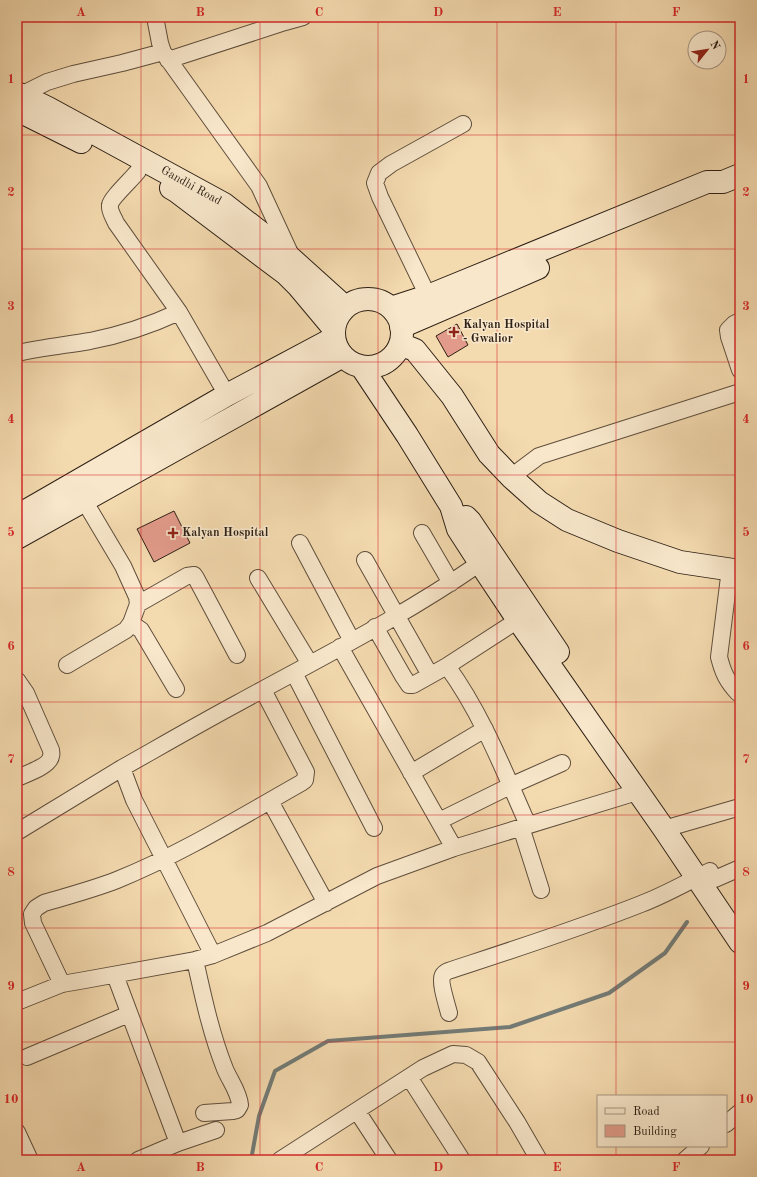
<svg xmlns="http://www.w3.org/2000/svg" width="757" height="1177" font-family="'Old Standard TT',serif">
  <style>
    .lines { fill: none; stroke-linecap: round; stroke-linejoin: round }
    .stream { stroke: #737b76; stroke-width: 4 }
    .building { fill: #e29b8a; stroke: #2d2015 }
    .street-casing { stroke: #5f4e3c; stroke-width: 18 }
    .secondary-casing { stroke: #2d2015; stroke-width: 24 }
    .street { stroke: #f8e7cb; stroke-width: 16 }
    .secondary { stroke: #f8e7cb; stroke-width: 22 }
    .grid { fill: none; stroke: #d62828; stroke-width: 1; stroke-opacity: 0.55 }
    .poi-dot { fill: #8f2418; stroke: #f8e7cb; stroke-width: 1.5 }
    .labels { text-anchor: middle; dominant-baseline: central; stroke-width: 3; stroke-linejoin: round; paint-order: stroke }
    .street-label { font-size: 12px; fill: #2d2015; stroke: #f8e7cb }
    .poi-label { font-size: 12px; font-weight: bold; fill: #2d2015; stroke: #f8e7cb; text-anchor: start }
    .neatline { fill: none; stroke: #d62828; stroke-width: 1.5 }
    .grid-label { font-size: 13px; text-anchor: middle; font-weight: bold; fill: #d62828 }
  </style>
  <rect width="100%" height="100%" fill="#f4daaf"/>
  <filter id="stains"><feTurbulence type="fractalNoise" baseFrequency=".005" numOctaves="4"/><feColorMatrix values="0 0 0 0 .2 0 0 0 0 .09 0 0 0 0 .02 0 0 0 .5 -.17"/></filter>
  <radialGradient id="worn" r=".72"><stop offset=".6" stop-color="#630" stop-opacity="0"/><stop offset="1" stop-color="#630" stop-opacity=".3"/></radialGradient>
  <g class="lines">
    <path class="stream" d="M 251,1160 L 259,1116 L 275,1071 L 328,1041 L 510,1027 L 609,993 L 665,953 L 687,922"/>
  </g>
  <path class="building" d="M 457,324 L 468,345 L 448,357 L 436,336 Z
    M 174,511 L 190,543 L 154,562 L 137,529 Z"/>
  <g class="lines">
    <g class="street-casing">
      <path id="street" d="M 155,17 L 160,43 L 163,52 L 259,186 L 290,253
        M 168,60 L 285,22 L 303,17
        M 21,95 L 47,82 L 73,74 L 122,63 L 163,52
        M 138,171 C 133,178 111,198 110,205 C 109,211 114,218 116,223 L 179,312 L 227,395
        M 428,296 L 380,197 L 375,183 L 379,173 L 391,164 L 463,124
        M 740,321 L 734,324 L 728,330 L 729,337 L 740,370
        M 17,353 C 41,348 66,345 90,341 C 121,335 151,325 179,312
        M 511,477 L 539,456 L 740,392
        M 422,533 L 451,583
        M 300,543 L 352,641
        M 365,560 L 430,675
        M 730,569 L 719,657 C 723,673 727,681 738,693 L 740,693
        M 258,578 L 310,664
        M 138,604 L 187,576 L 194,575 L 196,578 L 237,655
        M 131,623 L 141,630 L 176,689
        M 375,627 L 403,676 L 409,685 L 413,685 L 447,666 L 518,620
        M 340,647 L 454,848
        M 67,665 L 126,630 L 131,623 L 138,604 L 137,597 L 123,566 L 79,492
        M 447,666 C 482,714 504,771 528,825
        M 294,673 L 374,828
        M 17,680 L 26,693 L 51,750 C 51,752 52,754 51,756 C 50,766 26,774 17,778
        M 411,773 L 485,729
        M 270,801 L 326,903
        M 439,821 L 510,786 L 562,763
        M 521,827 L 541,890
        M 664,829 L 740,807
        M 17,832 L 122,768
        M 715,879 L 740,868
        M 213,955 L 134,800 L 122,768 C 161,746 199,724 238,703 C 320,658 404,616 480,563
        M 195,960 C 203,996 211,1034 225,1069 C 230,1081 239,1092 240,1105 L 237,1110 L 233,1111 L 204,1113
        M 115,975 L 178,1143
        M 62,984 L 33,923 L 32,914 L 36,908 L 44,903 C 68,896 94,889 117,880 C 181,854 241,817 301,783 L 305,780 L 306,772 L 263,690
        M 17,1002 L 62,984 L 85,980 L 195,960 L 213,955 L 267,933 L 377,876 L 454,848 L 637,792
        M 449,1013 C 447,1005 439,981 443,975 C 444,973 446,972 448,971 C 512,950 578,929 641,904 C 665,895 687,882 710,871
        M 27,1057 L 129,1014
        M 357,1111 L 389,1160
        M 726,1124 L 740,1112
        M 17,1132 L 30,1160
        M 138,1160 L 178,1143 L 216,1130
        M 280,1160 L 409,1077
        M 462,1160 L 409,1077 L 423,1068 L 453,1054 L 466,1055 L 478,1062 L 517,1122 L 539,1160
        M 685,1160 L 701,1146"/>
    </g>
    <g class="secondary-casing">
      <path id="secondary" d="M 17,93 L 48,108 L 224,204 L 273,242 L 345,307
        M 17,110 L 81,142
        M 171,188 L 176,191 L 286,274 L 298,286 L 334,329
        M334 333a34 34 0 1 1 68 0a34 34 0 1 1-68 0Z
        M 391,308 L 428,296 L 707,182 L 723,182 L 740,175
        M 401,327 L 538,268
        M 400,344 L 415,350 L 452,396 L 489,454 L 511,477 L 539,502 L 567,520 L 618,541 L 680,562 L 740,571
        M 361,366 L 407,435 L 451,506 L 458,529 L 480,563 L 518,620 L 664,829 L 740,942
        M 17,516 L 227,395 L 334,338
        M 466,517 L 470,521 L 558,652
        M 17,538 L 343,356"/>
    </g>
    <use href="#street" class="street"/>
    <use href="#secondary" class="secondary"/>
  </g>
  <path class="grid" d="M 141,17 L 141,1160M 260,17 L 260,1160M 378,17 L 378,1160M 497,17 L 497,1160M 616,17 L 616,1096M 17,135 L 740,135M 17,249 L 740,249M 17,362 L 740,362M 17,475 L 740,475M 17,588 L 740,588M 17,702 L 740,702M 17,815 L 740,815M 17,928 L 740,928M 17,1042 L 740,1042M 616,1146 L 616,1160"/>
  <g class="poi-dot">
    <path d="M452 326h4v4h4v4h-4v4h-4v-4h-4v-4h4z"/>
    <path d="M171 527h4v4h4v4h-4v4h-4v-4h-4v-4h4z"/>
  </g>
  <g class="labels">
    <g class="street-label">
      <text transform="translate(191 186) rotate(29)">Gandhi Road</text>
    </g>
    <g class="poi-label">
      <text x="463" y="325">Kalyan Hospital<tspan x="463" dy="14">- Gwalior</tspan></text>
      <text x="182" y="533">Kalyan Hospital</text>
    </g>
  </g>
  <rect width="757" height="1177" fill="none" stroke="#f4daaf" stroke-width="44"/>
  <rect x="597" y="1095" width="130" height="52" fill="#f8e7cb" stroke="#a79782"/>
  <rect x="605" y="1108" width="20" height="6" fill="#f8e7cb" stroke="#a79782"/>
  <text x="633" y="1115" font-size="12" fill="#2d2015">Road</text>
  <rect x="605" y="1125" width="20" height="12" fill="#e29b8a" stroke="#a79782"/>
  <text x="633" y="1135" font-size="12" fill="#2d2015">Building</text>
  <g transform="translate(707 50) rotate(60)"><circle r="19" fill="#f8e7cb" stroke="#a79782"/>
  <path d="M0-3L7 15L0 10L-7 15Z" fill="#8f2418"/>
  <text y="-6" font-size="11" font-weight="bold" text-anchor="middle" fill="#2d2015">N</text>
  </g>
  <rect x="22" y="22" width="713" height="1133" class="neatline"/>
  <g class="grid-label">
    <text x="81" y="16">A</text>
    <text x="200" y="16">B</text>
    <text x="319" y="16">C</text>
    <text x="438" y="16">D</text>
    <text x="557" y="16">E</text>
    <text x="676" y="16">F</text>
    <text x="11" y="83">1</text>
    <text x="746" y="83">1</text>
    <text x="11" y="196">2</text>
    <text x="746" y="196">2</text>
    <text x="11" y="310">3</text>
    <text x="746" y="310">3</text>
    <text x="11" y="423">4</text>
    <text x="746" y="423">4</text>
    <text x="11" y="536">5</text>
    <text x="746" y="536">5</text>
    <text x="11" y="650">6</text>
    <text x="746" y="650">6</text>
    <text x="11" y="763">7</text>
    <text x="746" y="763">7</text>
    <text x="11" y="876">8</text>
    <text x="746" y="876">8</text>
    <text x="11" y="990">9</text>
    <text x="746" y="990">9</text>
    <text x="11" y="1103">10</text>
    <text x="746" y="1103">10</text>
    <text x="81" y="1171">A</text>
    <text x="200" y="1171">B</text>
    <text x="319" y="1171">C</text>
    <text x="438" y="1171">D</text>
    <text x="557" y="1171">E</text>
    <text x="676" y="1171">F</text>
  </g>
  <rect width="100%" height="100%" filter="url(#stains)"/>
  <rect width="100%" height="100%" fill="url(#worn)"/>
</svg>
